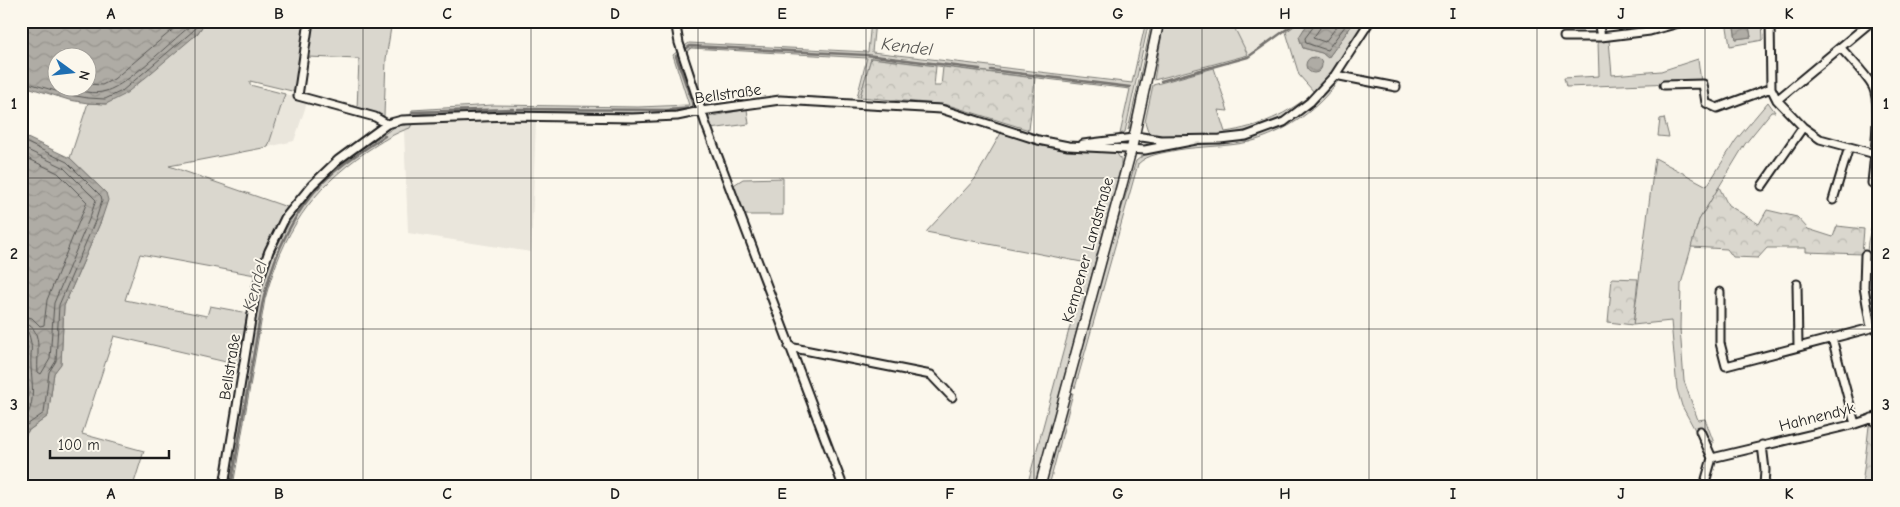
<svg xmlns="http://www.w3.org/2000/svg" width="1900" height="507" font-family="'Comic Neue',sans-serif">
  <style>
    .built { fill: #eae6dc }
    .grass { fill: #dad7ce; stroke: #7b7a75 }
    .forest { fill: url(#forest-crowns); stroke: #7b7a75 }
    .water { fill: url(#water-waves); stroke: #74726e; fill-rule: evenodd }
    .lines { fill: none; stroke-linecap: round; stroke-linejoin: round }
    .shore { stroke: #575653; stroke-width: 1 }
    .stream { stroke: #74726e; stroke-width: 2.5 }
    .minor-casing { stroke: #1c1c1c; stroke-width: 11 }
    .tertiary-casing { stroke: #1c1c1c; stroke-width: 12 }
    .minor { stroke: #fbf7ec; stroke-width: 7 }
    .tertiary { stroke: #fbf7ec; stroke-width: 9 }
    .grid { fill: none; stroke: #1c1c1c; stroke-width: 1; stroke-opacity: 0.55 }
    .labels { text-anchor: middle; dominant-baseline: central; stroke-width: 4; stroke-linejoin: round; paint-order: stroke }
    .street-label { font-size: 16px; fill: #1c1c1c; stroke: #fbf7ec }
    .water-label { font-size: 18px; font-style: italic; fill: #575653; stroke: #fbf7ec }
    .neatline { fill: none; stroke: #1c1c1c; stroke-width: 2 }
    .grid-label { font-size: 16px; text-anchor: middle; font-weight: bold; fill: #1c1c1c }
  </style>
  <defs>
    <pattern id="forest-crowns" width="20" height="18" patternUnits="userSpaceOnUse" patternTransform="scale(1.25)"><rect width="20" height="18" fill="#dad7ce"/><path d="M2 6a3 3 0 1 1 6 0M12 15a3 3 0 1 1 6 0" fill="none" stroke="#bab8b0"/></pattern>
    <pattern id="water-waves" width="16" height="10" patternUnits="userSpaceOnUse" patternTransform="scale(1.25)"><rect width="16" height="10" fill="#afaca5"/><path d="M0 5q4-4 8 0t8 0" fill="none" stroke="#96938d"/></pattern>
  </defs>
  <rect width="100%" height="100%" fill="#fbf7ec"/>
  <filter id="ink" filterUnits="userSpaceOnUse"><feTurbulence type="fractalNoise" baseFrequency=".02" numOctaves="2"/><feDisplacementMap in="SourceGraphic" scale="10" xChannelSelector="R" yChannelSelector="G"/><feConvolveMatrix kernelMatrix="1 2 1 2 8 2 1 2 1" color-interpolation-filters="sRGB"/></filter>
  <g filter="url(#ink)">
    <path class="built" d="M 1231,21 L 1296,21 L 1248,55 Z
      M 285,94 L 308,100 L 294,141 L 268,147 Z
      M 493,120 L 536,121 L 531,252 L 408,233 L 404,130 L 410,128 L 412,124 Z"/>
    <path class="grass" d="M 206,21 L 307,21 L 296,92 L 250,81 L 250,85 L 285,94 L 268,147 L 169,166 L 287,207 L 264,250 L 255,275 L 140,254 L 125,300 L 207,316 L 210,306 L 248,313 L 239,365 L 114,336 L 82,434 L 144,451 L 133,486 L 21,486 L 21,443 L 28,431 L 48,416 L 54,373 L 61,363 L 64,306 L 101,221 L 106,193 L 70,158 L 88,103 L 106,104 L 197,34 Z
      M 313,21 L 392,21 L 386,59 L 384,116 L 357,109 L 359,59 L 307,57 Z
      M 871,21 L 875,21 L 872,52 L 1132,83 L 1146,21 L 1149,21 L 1125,132 L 1120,134 L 1130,89 L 871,58 L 860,97 L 857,97 L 867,58 L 691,48 L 684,54 L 682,48 L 689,43 L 868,52 Z
      M 1152,21 L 1154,21 L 1131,125 L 1128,130 Z
      M 1164,21 L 1231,21 L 1248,55 L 1154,80 Z
      M 1301,21 L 1311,21 L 1304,29 L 1300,40 L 1303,48 L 1322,53 L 1328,58 L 1355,21 L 1365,21 C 1350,43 1333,77 1315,94 C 1285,123 1246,134 1206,136 C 1187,137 1167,140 1149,134 L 1145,122 L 1153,85 L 1214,68 L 1228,111 L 1218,110 L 1225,132 C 1259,127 1288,114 1314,92 L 1299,75 L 1286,32 Z
      M 1726,21 L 1733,21 L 1736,39 L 1751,37 L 1748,21 L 1762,21 L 1763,40 L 1730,46 Z
      M 1609,40 L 1612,75 L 1661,71 L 1698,59 L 1701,82 L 1566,87 L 1564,78 L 1599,76 L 1598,41 Z
      M 678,51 L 696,105 L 695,110 L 639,113 L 492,111 L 411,114 L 412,110 L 493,105 L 638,107 L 689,105 L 673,55 Z
      M 1338,77 L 1340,78 C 1318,110 1287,132 1249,142 C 1225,147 1201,146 1177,150 C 1163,153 1148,154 1138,164 L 1075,388 L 1071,383 L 1100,280 L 1136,161 C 1148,150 1164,149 1179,147 C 1196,144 1212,144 1229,142 C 1274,136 1313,114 1338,77 Z
      M 1768,102 L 1775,112 L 1771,112 L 1745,144 L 1699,220 L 1681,284 L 1680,328 L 1684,381 L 1698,420 L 1705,419 L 1714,443 L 1706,438 L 1701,441 L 1682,406 L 1677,389 L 1671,321 L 1633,325 L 1655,158 L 1707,186 L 1736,140 Z
      M 747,109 L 749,124 L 710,129 L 708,117 Z
      M 1664,118 L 1669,137 L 1658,136 L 1660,119 Z
      M 412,124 L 410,128 C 394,133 381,142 367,151 C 310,190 283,233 265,299 L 233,486 L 228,486 L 259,298 L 272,257 L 283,234 L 295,213 L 309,195 L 341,163 L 396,126 Z
      M 1001,133 L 1055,148 L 1112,151 L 1116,152 L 1121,160 L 1121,166 L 1035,486 L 1027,486 L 1087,263 L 926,232 L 975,179 Z
      M 783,178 L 783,215 L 743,215 L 732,186 L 743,179 Z
      M 1872,222 L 1879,222 L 1877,289 L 1879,318 L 1876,319 C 1863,307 1866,259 1868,242 C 1869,235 1872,229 1872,222 Z
      M 21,330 L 28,347 L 26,365 L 29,391 L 26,407 L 21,417 Z
      M 1073,393 L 1049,486 L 1044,486 L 1068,395 Z"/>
    <path class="forest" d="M 871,58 L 936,66 L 934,86 L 941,86 L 943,67 L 1035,78 L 1029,130 L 948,105 L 860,97 Z
      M 1719,187 L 1728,205 L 1759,224 L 1767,210 L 1797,217 L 1808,229 L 1833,237 L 1837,226 L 1864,229 L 1862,254 L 1806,252 L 1806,248 L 1767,248 L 1758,258 L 1733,257 L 1727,249 L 1691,247 L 1699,220 Z
      M 1612,278 L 1638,279 L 1633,325 L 1608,322 Z
      M 1877,424 L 1879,425 L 1879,438 L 1875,445 L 1870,486 L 1862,486 L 1869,426 Z"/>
    <path class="water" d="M 21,21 L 206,21 L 197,34 L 145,78 L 124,95 L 106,104 L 88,103 L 69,100 L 21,85 ZM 58,58 L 88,58 L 88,88 L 58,88 Z
      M 1311,21 L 1355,21 L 1328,58 L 1322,53 L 1303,48 L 1299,37 L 1304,29 Z
      M 1733,21 L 1748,21 L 1751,37 L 1736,39 Z
      M1306 65a8 8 0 1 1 16 0a8 8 0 1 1-16 0Z
      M 21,135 L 70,158 L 106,193 L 108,200 L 101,221 L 64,306 L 61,364 L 54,373 L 48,416 L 28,431 L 21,443 L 21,417 L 26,407 L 29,391 L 26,365 L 28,347 L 21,330 Z"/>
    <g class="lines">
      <path class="shore" d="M 1315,21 L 1314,26 L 1305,38 L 1306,43 L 1327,50 L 1349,21
        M 1321,21 L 1320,28 L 1313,38 L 1325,42 L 1341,21
        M 21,81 L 70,95 L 88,98 L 105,99 L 122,91 L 193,31 L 200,21
        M 88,84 L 102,85 L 114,79 L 183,21
        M 67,88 C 78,91 95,95 106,91 C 129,84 168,44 189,27 L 192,21
        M 21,140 L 67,162 L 101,196 L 102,200 L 96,219 L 59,305 L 56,361 L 49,372 L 44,413 L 24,427 L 21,432
        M 21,147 L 63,167 L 96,200 L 90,217 L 54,303 L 50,359 L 41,374 L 38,372 C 36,357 45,324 21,323
        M 21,155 L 58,173 L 87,202 L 47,300 L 44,325 L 40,326 L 32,318 L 21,315
        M 21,329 L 28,332 C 34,349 30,351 31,367 C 32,384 35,398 28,414 L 21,418"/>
      <path class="stream" d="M 684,50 L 690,46 L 866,55 L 980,69
        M 991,70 L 1130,87
        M 1161,81 L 1248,57 L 1298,21
        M 518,109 L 667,110 L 694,108 L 676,56 L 679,54
        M 413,112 L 513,109
        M 231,486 L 262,305 C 274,251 298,198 344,164 C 357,154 371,145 385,136"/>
      <g class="minor-casing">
        <path id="minor" d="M 309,21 L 298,96 L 375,117 L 387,124
          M 675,21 L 679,43 L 706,125 L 843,486
          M 1770,21 L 1771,88 L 1777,100 L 1803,127 L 1820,139 L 1879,155
          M 1564,37 L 1601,37 L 1598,21
          M 1601,37 L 1650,31 L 1686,21
          M 1841,48 C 1851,60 1865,73 1873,87 C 1882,104 1874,162 1872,183
          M 1335,75 L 1396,87
          M 1664,85 L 1703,84 L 1706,103 L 1717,108 L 1771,88
          M 1777,100 L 1872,21
          M 1083,144 L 1142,137 L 1161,140 L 1220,139 L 1246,136 L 1284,122 L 1310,102 L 1335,75 L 1370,21
          M 1762,186 L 1803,127
          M 1833,200 L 1849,147
          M 1865,255 L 1864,287 L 1871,328
          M 1797,284 L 1798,347
          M 1720,292 L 1720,343 L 1726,366 L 1871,328 L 1879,325
          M 1832,338 L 1855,424
          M 789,347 L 931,375 L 952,397
          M 1872,418 L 1879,426
          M 1700,431 L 1712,458
          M 1762,445 L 1765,470 L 1764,486
          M 224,486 L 256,289 L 269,251 L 285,218 L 312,185 L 338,160 L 387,124 L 402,120 L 509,116 L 632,118 L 677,116 L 701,111 L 780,100 L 941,109 L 1038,140 L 1068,146 L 1145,150 L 1196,140
          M 1704,486 L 1712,458 L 1855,424 L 1879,416"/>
      </g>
      <g class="tertiary-casing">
        <path id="tertiary" d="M 1040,486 L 1131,151 L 1159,21"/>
      </g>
      <use href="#minor" class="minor"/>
      <use href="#tertiary" class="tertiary"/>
    </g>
  </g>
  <path class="grid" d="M 195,21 L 195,486M 363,21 L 363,486M 531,21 L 531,486M 698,21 L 698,486M 866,21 L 866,486M 1034,21 L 1034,486M 1202,21 L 1202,486M 1369,21 L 1369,486M 1537,21 L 1537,486M 1705,21 L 1705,486M 21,178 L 1879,178M 21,329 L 1879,329"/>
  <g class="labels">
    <g class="street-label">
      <text transform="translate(728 94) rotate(-8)">Bellstraße</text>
      <text transform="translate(1088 250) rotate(-74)">Kempener Landstraße</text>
      <text transform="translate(230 367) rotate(-81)">Bellstraße</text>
      <text transform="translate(1817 417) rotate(-14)">Hahnendyk</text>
    </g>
    <g class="water-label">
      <text transform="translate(907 47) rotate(7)">Kendel</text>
      <text transform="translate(255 286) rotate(-75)">Kendel</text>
    </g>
  </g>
  <rect width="1900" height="507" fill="none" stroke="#fbf7ec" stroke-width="55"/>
  <g transform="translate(72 72) rotate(105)"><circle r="24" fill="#fbf7ec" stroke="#a29f99"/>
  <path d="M0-4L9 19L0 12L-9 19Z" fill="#1f6fb2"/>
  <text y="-8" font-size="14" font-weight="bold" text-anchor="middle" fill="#1c1c1c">N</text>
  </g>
  <path d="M50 450v8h119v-8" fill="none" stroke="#1c1c1c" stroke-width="2.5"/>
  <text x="58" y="450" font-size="15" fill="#1c1c1c" stroke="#fbf7ec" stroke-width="4" paint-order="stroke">100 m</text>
  <rect x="28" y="28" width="1844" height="452" class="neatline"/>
  <g class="grid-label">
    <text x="111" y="19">A</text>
    <text x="279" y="19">B</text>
    <text x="447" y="19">C</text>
    <text x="615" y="19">D</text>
    <text x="782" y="19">E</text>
    <text x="950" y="19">F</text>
    <text x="1118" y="19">G</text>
    <text x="1285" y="19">H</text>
    <text x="1453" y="19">I</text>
    <text x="1621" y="19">J</text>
    <text x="1789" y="19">K</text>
    <text x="14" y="109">1</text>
    <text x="1886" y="109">1</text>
    <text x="14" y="259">2</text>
    <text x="1886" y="259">2</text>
    <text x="14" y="410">3</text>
    <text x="1886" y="410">3</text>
    <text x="111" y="499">A</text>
    <text x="279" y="499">B</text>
    <text x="447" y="499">C</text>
    <text x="615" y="499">D</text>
    <text x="782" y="499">E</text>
    <text x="950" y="499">F</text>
    <text x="1118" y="499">G</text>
    <text x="1285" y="499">H</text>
    <text x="1453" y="499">I</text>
    <text x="1621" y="499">J</text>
    <text x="1789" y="499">K</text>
  </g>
</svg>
